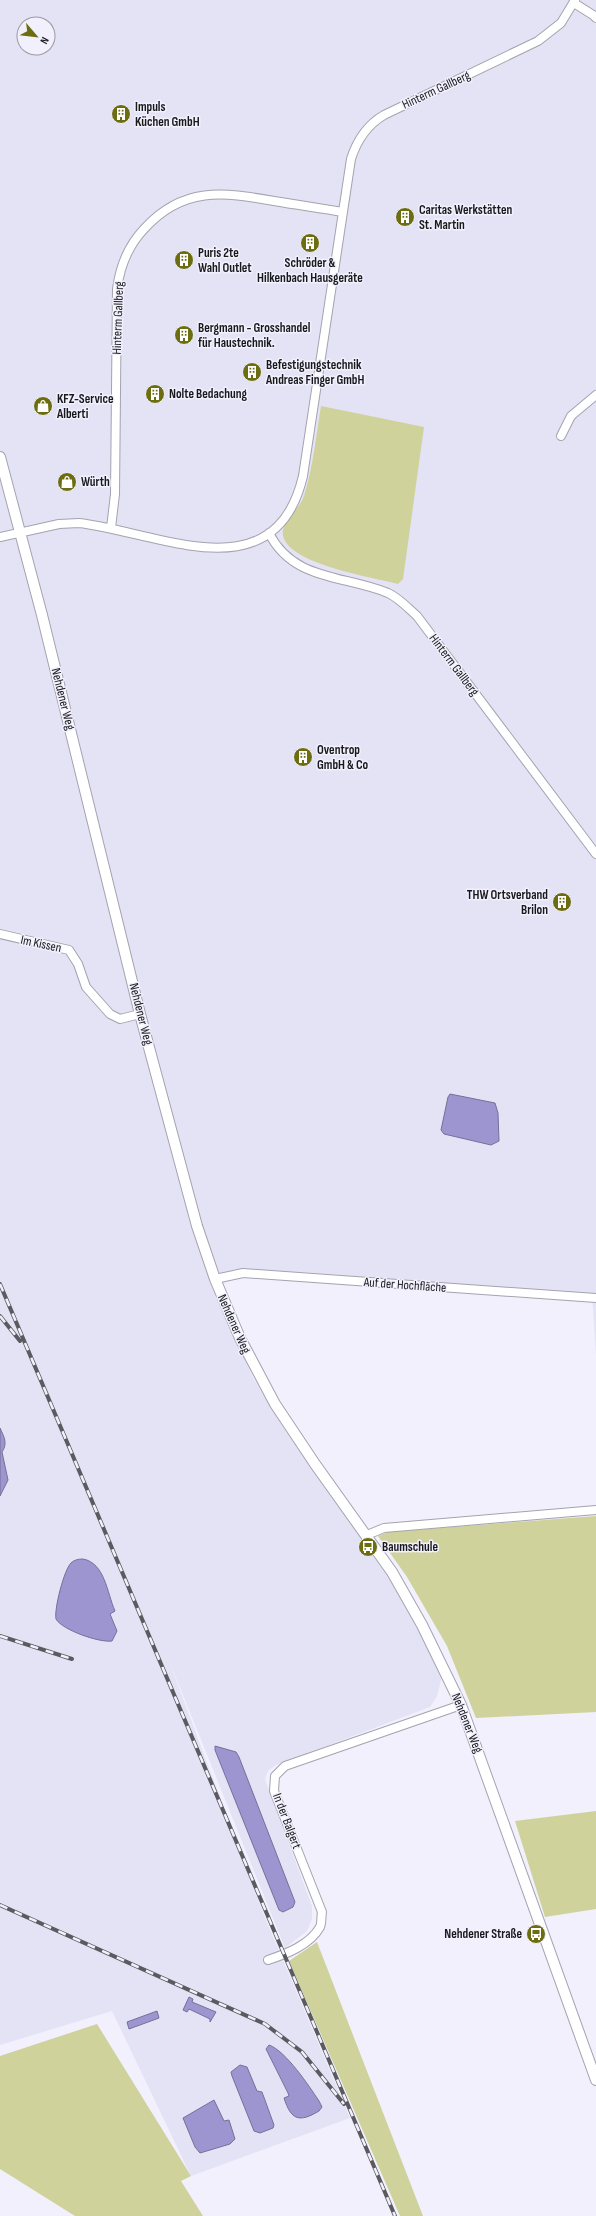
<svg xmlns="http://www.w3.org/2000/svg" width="596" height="2216" font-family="'Sofia Sans Condensed',sans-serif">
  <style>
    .built { fill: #e4e2f5; fill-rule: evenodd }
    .green { fill: #cfd29b }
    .water { fill: #9d95cf; stroke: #75709a }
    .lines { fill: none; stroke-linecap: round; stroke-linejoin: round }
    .minor-casing { stroke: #a4a3ae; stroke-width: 10 }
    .tertiary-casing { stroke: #a4a3ae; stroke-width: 12 }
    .minor { stroke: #fff; stroke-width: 8 }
    .tertiary { stroke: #fff; stroke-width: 10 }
    .rail-casing { stroke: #5a5a60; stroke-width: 4 }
    .rail { stroke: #f1f0fc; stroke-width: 2.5; stroke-dasharray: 8; stroke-linecap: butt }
    .labels { text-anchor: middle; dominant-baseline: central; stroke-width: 3; stroke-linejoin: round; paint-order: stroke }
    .street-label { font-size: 13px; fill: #19191d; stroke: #f1f0fc }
    .poi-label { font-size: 13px; font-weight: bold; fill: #19191d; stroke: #f1f0fc; text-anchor: start }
  </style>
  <rect width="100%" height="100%" fill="#f1f0fc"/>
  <path class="built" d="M 0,0 L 596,0 L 596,1354 L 592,1295 L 317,1273 L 235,1269 L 214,1287 L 253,1378 L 287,1433 L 366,1540 L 412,1611 L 442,1676 L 437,1696 L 430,1707 L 276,1765 L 268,1771 L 265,1779 L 267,1785 L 312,1906 L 312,1919 L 307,1931 L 285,1948 L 168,1658 L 263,1913 L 350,2118 L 191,2176 L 112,2011 L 0,2045 ZM 24,24 L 48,24 L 48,48 L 24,48 Z"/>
  <path class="green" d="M 321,406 L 424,427 L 403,579 L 398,584 C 376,578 277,563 283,530 C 286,517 300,508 304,496 C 313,467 316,436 321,406 Z
    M 596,1516 L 596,1712 L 476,1718 L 447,1646 L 407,1577 L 378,1536 L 388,1532 Z
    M 596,1811 L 596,1909 L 545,1917 L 515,1821 Z
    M 317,1942 L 423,2216 L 400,2216 L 289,1961 Z
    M 97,2024 L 191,2176 L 181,2181 L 203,2216 L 75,2216 L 0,2169 L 0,2056 Z"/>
  <path class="water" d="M 450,1094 L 495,1103 L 498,1113 L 499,1141 L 491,1145 L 444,1134 L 441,1130 L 448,1097 Z
    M 0,1428 C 4,1437 8,1443 2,1452 L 8,1480 L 0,1496 Z
    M 83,1559 C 105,1563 107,1593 115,1611 L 110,1614 L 117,1631 L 112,1641 C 100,1643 62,1630 56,1619 C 54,1609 64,1570 71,1563 C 74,1560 78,1559 83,1559 Z
    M 215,1746 L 236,1752 L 239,1757 L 295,1902 L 293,1907 L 283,1912 L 279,1910 L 215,1750 Z
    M 189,1997 L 193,1999 L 192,2002 L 216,2012 L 210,2022 L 210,2019 L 189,2009 L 187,2012 L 183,2010 Z
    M 157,2011 L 159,2018 L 129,2029 L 127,2022 Z
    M 269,2045 C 286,2051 309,2086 319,2101 L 322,2107 L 319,2111 C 299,2123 291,2120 284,2098 L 289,2096 L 288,2093 L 266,2049 Z
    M 240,2065 L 247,2067 L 257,2091 L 262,2092 L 274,2125 L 273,2128 L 260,2133 L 254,2131 L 232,2076 L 231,2072 Z
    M 214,2100 L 224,2121 L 229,2120 L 235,2139 L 230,2144 L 200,2153 L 195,2147 L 183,2118 Z"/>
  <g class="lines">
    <g class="minor-casing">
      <path id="minor" d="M 574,3 L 593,15 L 596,18
        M 561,436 L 571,416 L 596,395
        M 111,528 L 115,494 L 117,289 C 120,266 128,246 144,229 C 183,186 223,192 274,201 C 297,205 320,208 343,212
        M 269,533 C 293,581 344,575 388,593 C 399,598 408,608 417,616 L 596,854
        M 0,537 L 59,524 L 79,523 C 158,532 275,595 303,476 L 351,159 C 357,140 367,125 384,115 L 538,41 L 561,23 L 575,0
        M 0,934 L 69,950 L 78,964 L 86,987 L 110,1014 L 120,1019 L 140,1014
        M 215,1279 L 243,1273 L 596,1298
        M 367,1535 L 384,1528 L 596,1510
        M 268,1960 C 286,1954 310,1945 320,1927 C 322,1923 321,1916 322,1912 L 274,1791 L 275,1776 L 285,1766 L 461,1705"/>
    </g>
    <g class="tertiary-casing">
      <path id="tertiary" d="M 0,457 L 42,615 L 140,1014 L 197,1226 L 215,1279 L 240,1338 L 275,1404 L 315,1464 L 392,1572 L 422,1625 L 461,1705 L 596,2080"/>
    </g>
    <use href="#minor" class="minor"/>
    <use href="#tertiary" class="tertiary"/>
    <g class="rail-casing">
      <path id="rail" d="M 0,1284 L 395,2216
        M 0,1316 L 20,1341
        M 0,1636 L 72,1659
        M 0,1905 L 265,2024 L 302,2052 L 344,2104"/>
    </g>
    <use href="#rail" class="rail"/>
  </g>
  <defs>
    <g id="building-disc" transform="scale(1)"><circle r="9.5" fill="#6c6d10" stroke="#f1f0fc"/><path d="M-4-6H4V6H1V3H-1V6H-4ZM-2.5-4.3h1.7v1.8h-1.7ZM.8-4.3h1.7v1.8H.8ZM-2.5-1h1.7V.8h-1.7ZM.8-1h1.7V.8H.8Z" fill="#fff"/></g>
    <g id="shop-disc" transform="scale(1)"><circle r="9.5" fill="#6c6d10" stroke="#f1f0fc"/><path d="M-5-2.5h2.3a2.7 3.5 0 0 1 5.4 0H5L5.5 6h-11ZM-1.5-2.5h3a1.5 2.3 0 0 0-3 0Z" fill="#fff"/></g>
    <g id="bus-disc" transform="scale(1)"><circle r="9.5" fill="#6c6d10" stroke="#f1f0fc"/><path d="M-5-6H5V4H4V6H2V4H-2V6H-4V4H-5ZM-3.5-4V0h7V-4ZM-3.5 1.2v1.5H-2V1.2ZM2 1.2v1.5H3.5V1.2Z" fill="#fff"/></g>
  </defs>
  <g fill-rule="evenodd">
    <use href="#building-disc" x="121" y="114"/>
    <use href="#building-disc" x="405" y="217"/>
    <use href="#building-disc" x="310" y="243"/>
    <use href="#building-disc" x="184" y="260"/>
    <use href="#building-disc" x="184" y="335"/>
    <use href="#building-disc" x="252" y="372"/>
    <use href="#building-disc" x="155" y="394"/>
    <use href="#shop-disc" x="43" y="406"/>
    <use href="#shop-disc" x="67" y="482"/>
    <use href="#building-disc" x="303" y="757"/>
    <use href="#building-disc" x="562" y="902"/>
    <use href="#bus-disc" x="368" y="1547"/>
    <use href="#bus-disc" x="536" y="1934"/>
  </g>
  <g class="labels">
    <g class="street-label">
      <text transform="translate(436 90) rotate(-25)">Hinterm Gallberg</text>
      <text transform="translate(118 318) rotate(-88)">Hinterm Gallberg</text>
      <text transform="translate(454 665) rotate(53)">Hinterm Gallberg</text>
      <text transform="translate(63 699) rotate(76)">Nehdener Weg</text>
      <text transform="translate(41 944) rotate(12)">Im Kissen</text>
      <text transform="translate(141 1014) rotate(76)">Nehdener Weg</text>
      <text transform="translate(405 1285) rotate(4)">Auf der Hochfläche</text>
      <text transform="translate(234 1324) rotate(66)">Nehdener Weg</text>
      <text transform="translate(467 1723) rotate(68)">Nehdener Weg</text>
      <text transform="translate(287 1821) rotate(69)">In der Balgert</text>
    </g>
    <g class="poi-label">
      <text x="135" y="107">Impuls<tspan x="135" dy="15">Küchen GmbH</tspan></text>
      <text x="419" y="210">Caritas Werkstätten<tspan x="419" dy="15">St. Martin</tspan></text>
      <text x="198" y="253">Puris 2te<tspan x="198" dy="15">Wahl Outlet</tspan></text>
      <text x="310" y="263" text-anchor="middle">Schröder &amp;<tspan x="310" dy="15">Hilkenbach Hausgeräte</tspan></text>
      <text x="198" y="328">Bergmann - Grosshandel<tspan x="198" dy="15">für Haustechnik.</tspan></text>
      <text x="266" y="365">Befestigungstechnik<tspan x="266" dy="15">Andreas Finger GmbH</tspan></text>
      <text x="169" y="394">Nolte Bedachung</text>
      <text x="57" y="399">KFZ-Service<tspan x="57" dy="15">Alberti</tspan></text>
      <text x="81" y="482">Würth</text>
      <text x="317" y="750">Oventrop<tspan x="317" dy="15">GmbH &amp; Co</tspan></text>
      <text x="548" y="895" text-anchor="end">THW Ortsverband<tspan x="548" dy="15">Brilon</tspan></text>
      <text x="382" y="1547">Baumschule</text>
      <text x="522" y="1934" text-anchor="end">Nehdener Straße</text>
    </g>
  </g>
  <g transform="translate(36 36) rotate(118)"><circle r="19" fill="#f1f0fc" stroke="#9b9aa3"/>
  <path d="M0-3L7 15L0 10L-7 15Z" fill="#6c6d10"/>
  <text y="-6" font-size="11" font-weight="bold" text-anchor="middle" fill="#19191d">N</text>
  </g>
</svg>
